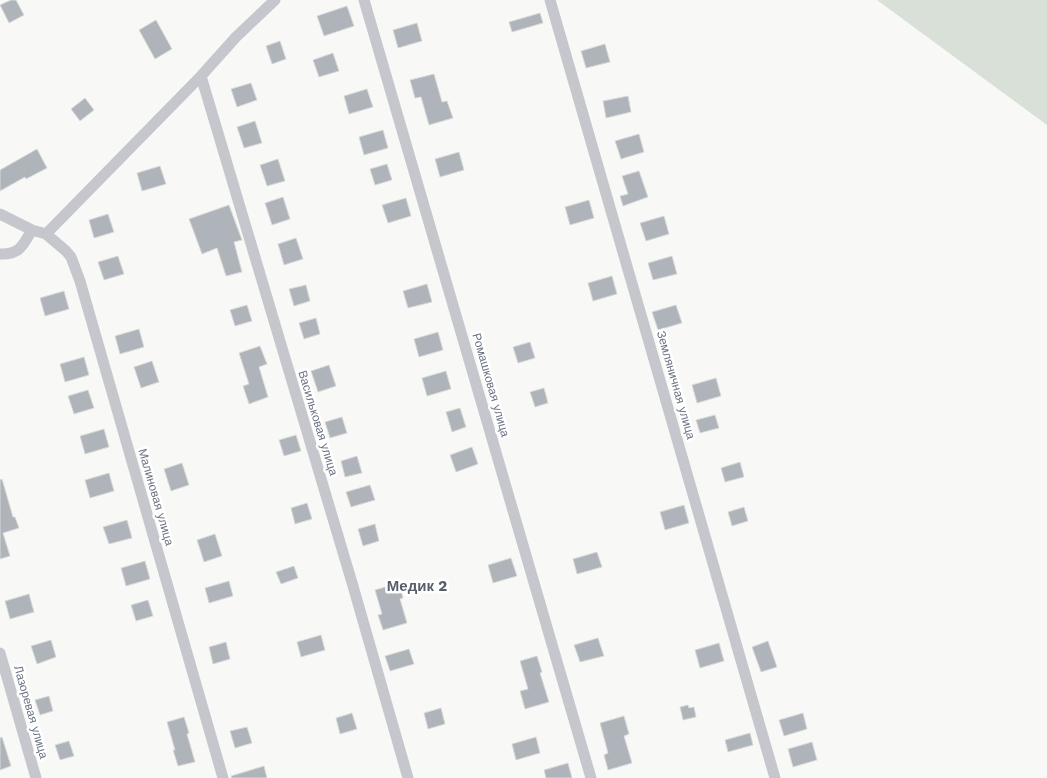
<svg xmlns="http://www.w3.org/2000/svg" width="1047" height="778" font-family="'Work Sans',sans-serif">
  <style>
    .green { fill: #d9e0d8 }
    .building { fill: #afb3ba; stroke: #dadbd9 }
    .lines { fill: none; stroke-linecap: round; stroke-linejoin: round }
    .minor { stroke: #c5c7cc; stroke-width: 11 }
    .labels { text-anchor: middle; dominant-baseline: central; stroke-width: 5; stroke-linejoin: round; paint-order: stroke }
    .street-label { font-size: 12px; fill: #6b7385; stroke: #fff }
    .quarter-label { font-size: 15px; font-weight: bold; fill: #585e6b; stroke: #fff }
  </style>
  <rect width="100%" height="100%" fill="#f8f9f7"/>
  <path class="green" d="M 877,0 L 1047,0 L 1047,125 Z"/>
  <path class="building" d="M 11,0 L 16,0 L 24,15 L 9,23 L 0,5 Z
    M 347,6 L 354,26 L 324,36 L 317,16 Z
    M 540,13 L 543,23 L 512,32 L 509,22 Z
    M 156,20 L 172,49 L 155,59 L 139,30 Z
    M 417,23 L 422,41 L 398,48 L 393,30 Z
    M 280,41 L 286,59 L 272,64 L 266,46 Z
    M 605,44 L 610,62 L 586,68 L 581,51 Z
    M 333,53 L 339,71 L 319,77 L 313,60 Z
    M 434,74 L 442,102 L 447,101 L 453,118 L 429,125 L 421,97 L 415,98 L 410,80 Z
    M 251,83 L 257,100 L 237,107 L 231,89 Z
    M 367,89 L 373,107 L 349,114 L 344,96 Z
    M 628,96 L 631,112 L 606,118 L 603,101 Z
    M 85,98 L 94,110 L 80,121 L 71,109 Z
    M 255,121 L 262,143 L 244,148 L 237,127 Z
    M 383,130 L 388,148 L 364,155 L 359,137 Z
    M 639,134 L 644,152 L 621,159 L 615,141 Z
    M 37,149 L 47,168 L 26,179 L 25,177 L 0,191 L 0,170 Z
    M 459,152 L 464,170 L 440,177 L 435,159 Z
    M 278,159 L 285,181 L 267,186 L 260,165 Z
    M 387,164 L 392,180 L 375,185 L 370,169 Z
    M 160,166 L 166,184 L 142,191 L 137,173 Z
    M 639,171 L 648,197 L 623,206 L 620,196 L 628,194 L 622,176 Z
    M 283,197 L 290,219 L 272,225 L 265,203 Z
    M 406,198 L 411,216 L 388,223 L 382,205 Z
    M 589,200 L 594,218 L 570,225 L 565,207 Z
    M 229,205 L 242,240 L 234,242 L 242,272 L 226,276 L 217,248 L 202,254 L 189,219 Z
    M 108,214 L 114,232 L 94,238 L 89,220 Z
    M 664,216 L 669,234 L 646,241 L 640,223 Z
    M 296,238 L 303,259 L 284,265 L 278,244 Z
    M 118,256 L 124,274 L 104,280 L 98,262 Z
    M 672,256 L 677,274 L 653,280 L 648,263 Z
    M 612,276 L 617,294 L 593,301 L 588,283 Z
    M 427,284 L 432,302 L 408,308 L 403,291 Z
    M 306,285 L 310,301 L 294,306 L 289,289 Z
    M 64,291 L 69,309 L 45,316 L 40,298 Z
    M 247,305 L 252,321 L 235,326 L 230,310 Z
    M 676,305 L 682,323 L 658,330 L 652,312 Z
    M 316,318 L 320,334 L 304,339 L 299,323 Z
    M 139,329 L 144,347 L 120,354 L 115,336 Z
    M 438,332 L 443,350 L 419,357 L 414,339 Z
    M 530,342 L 535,358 L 518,363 L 513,347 Z
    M 260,346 L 267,364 L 259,367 L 268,397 L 249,404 L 243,386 L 249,384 L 239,353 Z
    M 84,357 L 89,375 L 65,382 L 60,364 Z
    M 152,361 L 159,382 L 141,388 L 134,367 Z
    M 329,365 L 336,386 L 318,392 L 311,371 Z
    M 446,371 L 451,389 L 427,396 L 422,378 Z
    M 716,378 L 721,396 L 697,403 L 692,385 Z
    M 544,388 L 548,403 L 535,407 L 530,392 Z
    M 88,390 L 94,408 L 74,414 L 68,396 Z
    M 460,408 L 466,427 L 452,432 L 446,412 Z
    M 715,415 L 719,428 L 700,433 L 696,420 Z
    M 342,417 L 347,433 L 330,438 L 325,422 Z
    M 104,429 L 109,447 L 85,454 L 80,436 Z
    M 296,435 L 301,451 L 284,456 L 279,440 Z
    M 472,447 L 478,464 L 456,472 L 450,455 Z
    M 357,456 L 362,473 L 345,477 L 341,461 Z
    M 740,462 L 744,477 L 725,482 L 721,468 Z
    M 182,463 L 189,485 L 171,491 L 164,469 Z
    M 109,473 L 114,491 L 90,498 L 85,480 Z
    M 2,479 L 13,517 L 15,517 L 19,528 L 3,533 L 10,556 L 0,559 L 0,480 Z
    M 370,485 L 375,500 L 351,507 L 346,492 Z
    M 307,503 L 312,519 L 295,524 L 291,508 Z
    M 684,505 L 689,523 L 665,530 L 660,512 Z
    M 744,507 L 748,521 L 732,526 L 728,512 Z
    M 127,520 L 132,538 L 109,544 L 103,527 Z
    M 375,524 L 379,541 L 363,546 L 358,529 Z
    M 215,534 L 222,556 L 204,562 L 197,540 Z
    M 597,552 L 602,567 L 577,574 L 573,559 Z
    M 511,558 L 517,576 L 493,583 L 488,565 Z
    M 145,561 L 150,579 L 126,586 L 121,568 Z
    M 294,566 L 298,578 L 281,584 L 276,572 Z
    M 229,581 L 233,596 L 209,603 L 205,588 Z
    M 399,583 L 403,598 L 400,599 L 407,623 L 383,630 L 378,615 L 382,614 L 375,590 Z
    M 29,594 L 34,612 L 10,619 L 5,601 Z
    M 148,600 L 153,616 L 136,621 L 131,605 Z
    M 321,635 L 325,650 L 301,657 L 297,642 Z
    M 598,638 L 604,656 L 580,662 L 574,645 Z
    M 51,640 L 56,657 L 37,664 L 31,646 Z
    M 768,641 L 777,667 L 761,672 L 752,647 Z
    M 226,642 L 230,659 L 213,664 L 209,647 Z
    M 719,643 L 724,661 L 700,668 L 695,650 Z
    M 409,649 L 414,664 L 390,671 L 385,656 Z
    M 537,656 L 542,672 L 540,673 L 549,702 L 525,709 L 520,691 L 528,689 L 520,661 Z
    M 49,696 L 53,711 L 40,715 L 35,700 Z
    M 688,705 L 689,708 L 694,707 L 696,717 L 683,720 L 680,707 Z
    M 441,708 L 445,724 L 428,729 L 424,713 Z
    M 352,713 L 357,729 L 340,734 L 336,718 Z
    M 803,713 L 807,729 L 784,736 L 779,720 Z
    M 624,716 L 629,734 L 624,736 L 632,763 L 608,770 L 604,755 L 608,753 L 600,723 Z
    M 184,717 L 189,733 L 187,734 L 195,762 L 178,766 L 173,750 L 175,750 L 167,722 Z
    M 247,727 L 252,743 L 235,748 L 230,731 Z
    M 750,733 L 753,745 L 728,752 L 725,740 Z
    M 2,737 L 11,766 L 0,770 L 0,738 Z
    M 536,737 L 540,753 L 516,760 L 512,744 Z
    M 69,741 L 74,756 L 60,760 L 55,745 Z
    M 812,742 L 817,760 L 793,767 L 788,749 Z
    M 568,763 L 572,778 L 546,778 L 544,770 Z
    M 264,766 L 267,778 L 232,778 L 231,776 Z"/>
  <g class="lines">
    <path class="minor" d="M 364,0 L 591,778
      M 550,0 L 775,778
      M 201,76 L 353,586 L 408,778
      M 0,214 L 32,230 L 46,234 L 201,76 L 236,37 L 275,0
      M 46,234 L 66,251 L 71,257 L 80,281 L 223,778
      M 0,254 C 20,255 23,245 32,230
      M 0,653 L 36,778"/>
  </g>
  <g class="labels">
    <g class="street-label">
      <text transform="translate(491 385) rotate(74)">Ромашковая улица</text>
      <text transform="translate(676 385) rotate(74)">Земляничная улица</text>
      <text transform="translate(318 423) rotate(73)">Васильковая улица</text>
      <text transform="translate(156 497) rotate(74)">Малиновая улица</text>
      <text transform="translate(31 712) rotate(74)">Лазоревая улица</text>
    </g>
    <g class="quarter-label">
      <text x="417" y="586">Медик 2</text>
    </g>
  </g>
</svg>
